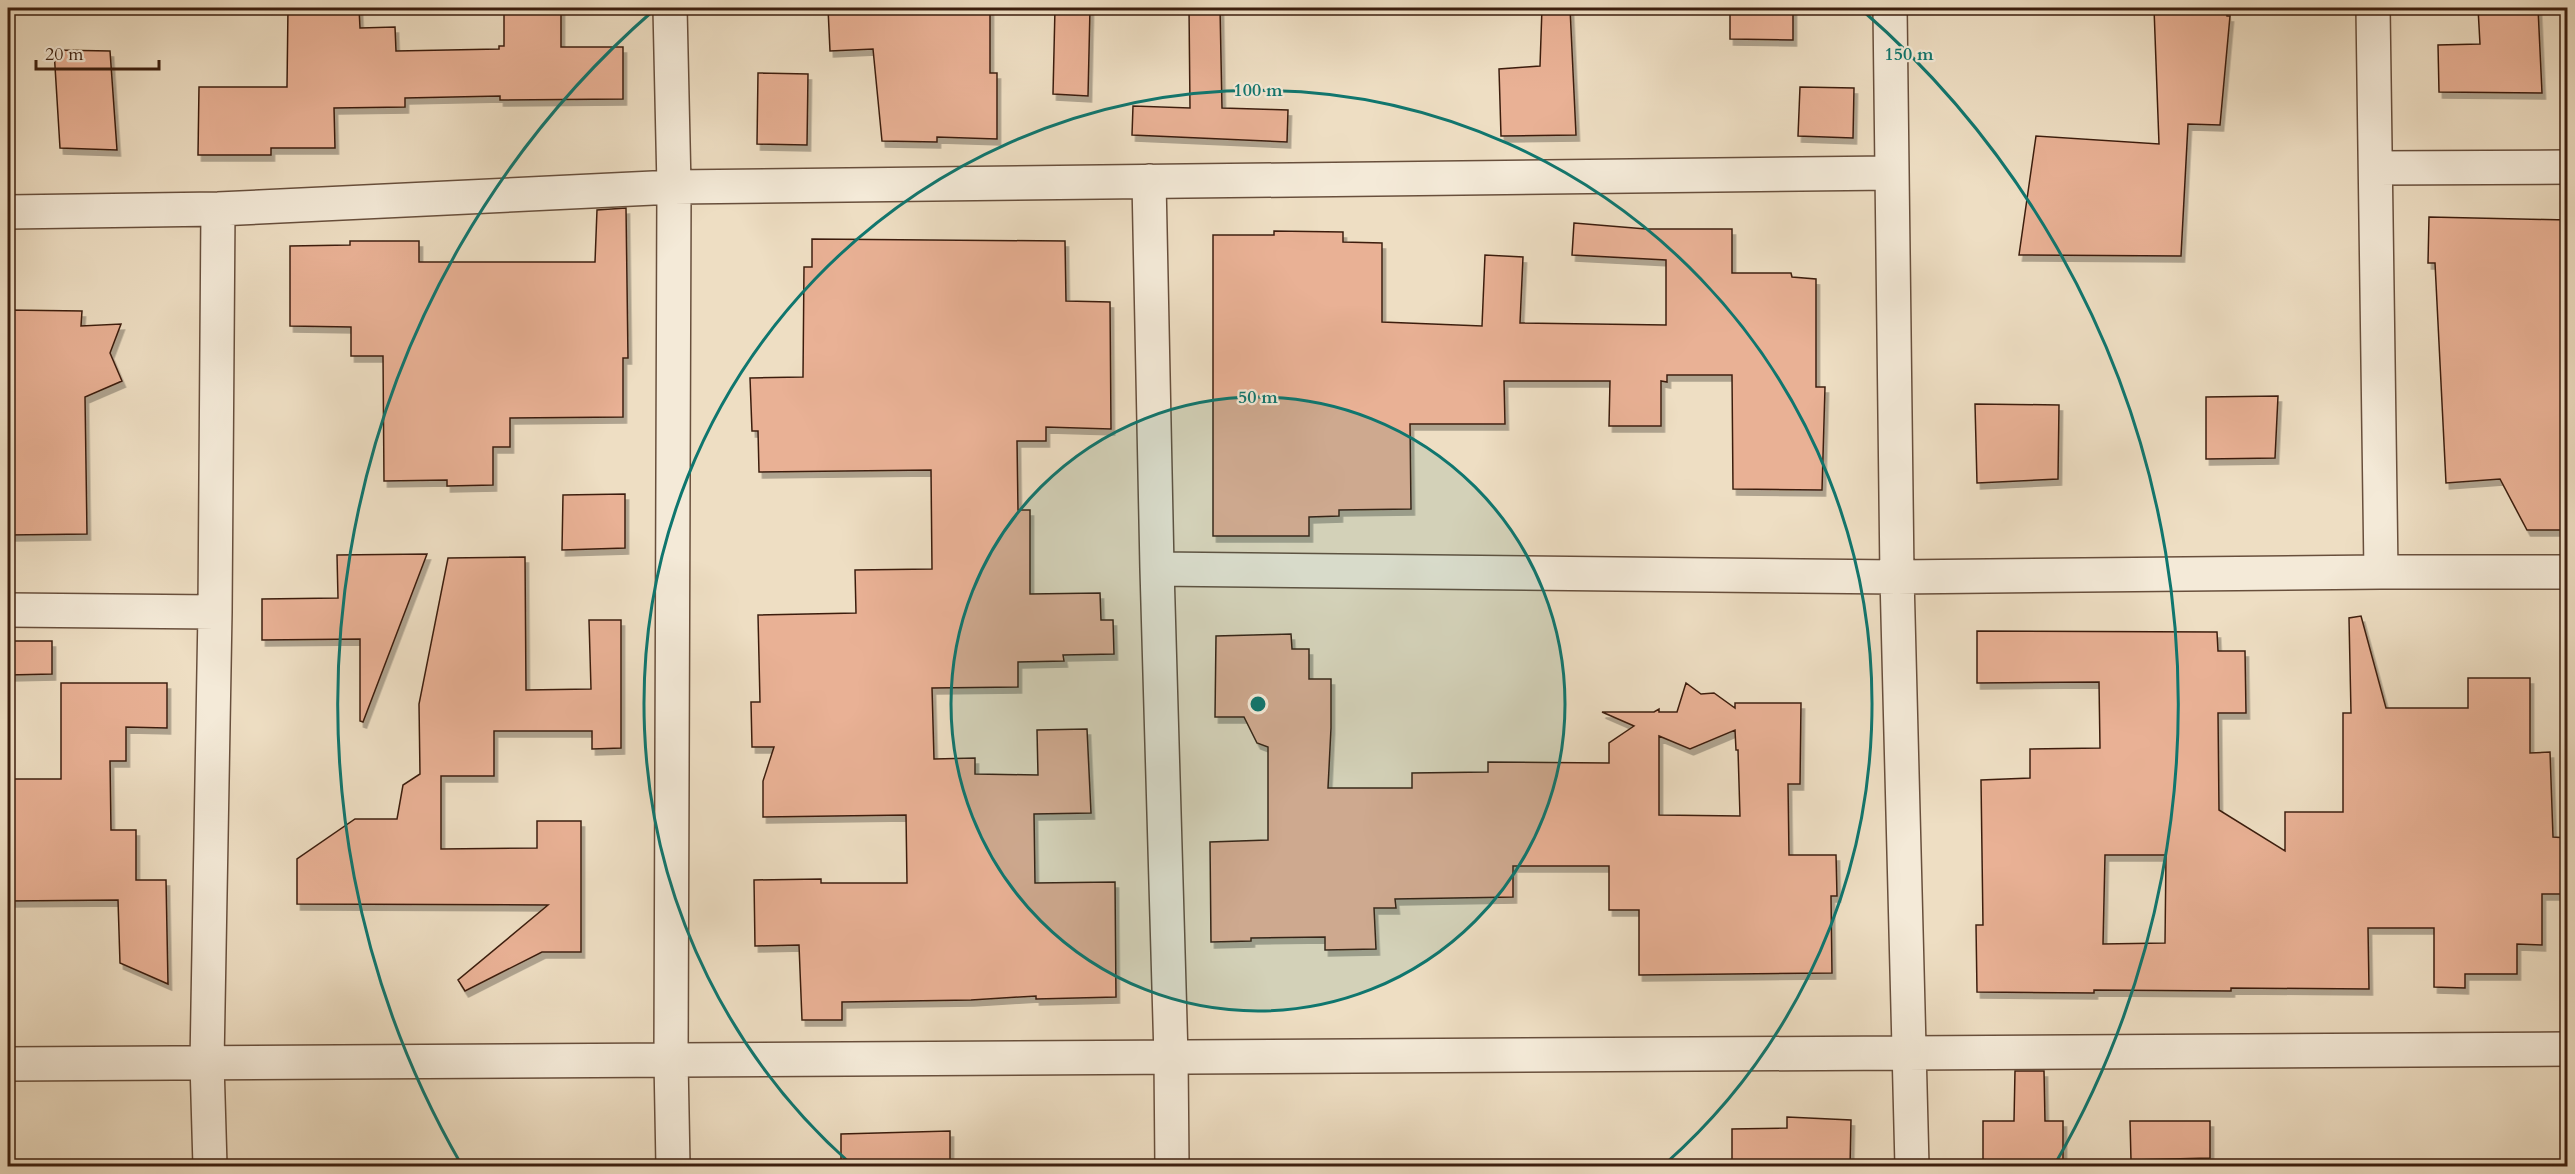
<svg xmlns="http://www.w3.org/2000/svg" width="2575" height="1174" font-family="Cardo,serif">
  <style>
    .building { fill: #e9b195; stroke: #3c1f0f; stroke-width: 1.5; fill-rule: evenodd; filter: url(#shadow) }
    .lines { fill: none; stroke-linecap: round; stroke-linejoin: round }
    .street-casing { stroke: #684f3c; stroke-width: 36 }
    .street { stroke: #f4ead8; stroke-width: 33 }
    .ring { fill: none; stroke: #0f766e; stroke-width: 3 }
    .centre { fill: #0f766e; stroke: #f4ead8; stroke-width: 3 }
    .ring-label { font-size: 18px; text-anchor: middle; font-weight: bold; fill: #0f766e; stroke: #f4ead8; stroke-width: 4.5; stroke-linejoin: round; paint-order: stroke }
  </style>
  <defs>
    <filter id="shadow"><feDropShadow dx="3.5" dy="6" stdDeviation="0" flood-color="#0004"/></filter>
  </defs>
  <rect width="100%" height="100%" fill="#eedec3"/>
  <filter id="stains"><feTurbulence type="fractalNoise" baseFrequency=".00333" numOctaves="4"/><feColorMatrix values="0 0 0 0 .2 0 0 0 0 .09 0 0 0 0 .02 0 0 0 .5 -.17"/></filter>
  <radialGradient id="worn" r=".72"><stop offset=".6" stop-color="#630" stop-opacity="0"/><stop offset="1" stop-color="#630" stop-opacity=".3"/></radialGradient>
  <path class="building" d="M 288,8 L 359,8 L 360,28 L 395,27 L 396,51 L 499,49 L 499,46 L 504,46 L 504,8 L 561,8 L 561,47 L 623,47 L 623,99 L 500,100 L 500,96 L 405,98 L 405,107 L 334,108 L 335,148 L 271,148 L 271,155 L 198,155 L 199,87 L 287,87 Z
    M 828,8 L 990,8 L 990,73 L 997,73 L 997,139 L 937,137 L 937,142 L 882,141 L 873,49 L 830,51 Z
    M 1055,8 L 1090,8 L 1088,96 L 1053,94 Z
    M 1189,8 L 1220,8 L 1222,108 L 1288,110 L 1287,142 L 1132,135 L 1133,106 L 1190,108 Z
    M 1542,8 L 1570,8 L 1576,135 L 1501,136 L 1499,69 L 1540,66 Z
    M 1730,8 L 1793,8 L 1793,40 L 1730,39 Z
    M 2154,8 L 2226,8 L 2227,16 L 2230,16 L 2220,125 L 2188,124 L 2181,256 L 2019,255 L 2036,136 L 2159,144 Z
    M 2478,8 L 2538,8 L 2542,93 L 2439,92 L 2438,45 L 2480,44 Z
    M 54,50 L 110,51 L 117,150 L 60,148 Z
    M 758,73 L 808,74 L 807,145 L 757,144 Z
    M 1800,87 L 1854,88 L 1853,138 L 1798,136 Z
    M 626,208 L 628,358 L 623,358 L 623,417 L 510,418 L 510,447 L 493,447 L 493,485 L 447,486 L 447,480 L 384,481 L 383,356 L 351,356 L 351,327 L 290,326 L 290,246 L 350,245 L 350,241 L 419,241 L 419,262 L 595,262 L 597,210 Z
    M 2429,217 L 2568,220 L 2568,530 L 2527,530 L 2500,479 L 2446,483 L 2435,263 L 2428,263 Z
    M 1574,223 L 1646,229 L 1732,229 L 1732,273 L 1791,273 L 1792,277 L 1816,279 L 1816,387 L 1825,387 L 1822,490 L 1733,489 L 1732,375 L 1667,375 L 1667,382 L 1661,381 L 1661,426 L 1609,426 L 1610,381 L 1504,381 L 1505,424 L 1410,424 L 1411,509 L 1339,510 L 1339,516 L 1309,517 L 1309,536 L 1213,536 L 1213,235 L 1274,235 L 1274,231 L 1343,232 L 1343,242 L 1382,243 L 1382,322 L 1482,326 L 1485,255 L 1523,257 L 1520,323 L 1666,325 L 1666,260 L 1572,255 Z
    M 812,239 L 1065,241 L 1066,301 L 1110,302 L 1111,429 L 1046,427 L 1046,441 L 1017,441 L 1018,510 L 1030,510 L 1030,594 L 1100,593 L 1101,620 L 1113,620 L 1114,654 L 1063,655 L 1064,661 L 1018,662 L 1018,687 L 932,688 L 934,759 L 975,758 L 975,774 L 1038,775 L 1037,730 L 1087,729 L 1091,813 L 1034,814 L 1035,883 L 1115,882 L 1116,997 L 1036,999 L 1036,996 L 971,1000 L 842,1002 L 842,1020 L 802,1020 L 799,945 L 755,946 L 754,880 L 821,879 L 821,883 L 907,883 L 906,815 L 763,817 L 763,781 L 774,747 L 752,747 L 751,702 L 760,702 L 758,615 L 856,613 L 855,570 L 932,569 L 931,470 L 759,472 L 758,431 L 752,431 L 750,378 L 803,377 L 804,267 L 812,267 Z
    M 8,310 L 82,311 L 81,326 L 121,324 L 110,353 L 122,381 L 85,397 L 87,534 L 8,535 Z
    M 2278,396 L 2275,458 L 2206,459 L 2206,397 Z
    M 1975,404 L 2059,405 L 2058,479 L 1977,483 Z
    M 625,494 L 625,548 L 562,550 L 563,495 Z
    M 427,554 L 363,722 L 360,721 L 360,639 L 262,640 L 262,599 L 338,598 L 337,555 Z
    M 525,557 L 526,690 L 591,689 L 589,620 L 621,620 L 621,748 L 592,749 L 592,731 L 494,731 L 494,776 L 441,776 L 441,849 L 537,848 L 537,821 L 581,821 L 581,952 L 542,952 L 465,991 L 458,980 L 548,905 L 297,904 L 297,859 L 355,819 L 397,819 L 403,785 L 420,774 L 419,704 L 448,558 Z
    M 2361,616 L 2386,708 L 2468,708 L 2468,678 L 2530,678 L 2530,753 L 2550,752 L 2553,837 L 2568,838 L 2568,894 L 2542,894 L 2542,945 L 2517,944 L 2517,974 L 2465,974 L 2465,988 L 2434,987 L 2434,928 L 2368,928 L 2369,989 L 2231,988 L 2231,991 L 2094,990 L 2094,993 L 1977,992 L 1976,925 L 1983,925 L 1981,780 L 2030,778 L 2030,749 L 2100,748 L 2099,682 L 1977,683 L 1977,631 L 2217,632 L 2218,651 L 2245,651 L 2246,713 L 2218,713 L 2219,810 L 2285,851 L 2285,812 L 2343,812 L 2343,713 L 2351,713 L 2349,618 ZM 2105,855 L 2166,855 L 2165,943 L 2103,944 Z
    M 1291,634 L 1292,649 L 1309,649 L 1309,679 L 1331,679 L 1331,728 L 1328,788 L 1412,788 L 1412,773 L 1488,772 L 1488,762 L 1609,763 L 1609,743 L 1634,726 L 1602,712 L 1654,712 L 1659,709 L 1659,712 L 1677,712 L 1686,683 L 1701,694 L 1714,693 L 1735,708 L 1735,703 L 1801,703 L 1800,784 L 1788,784 L 1789,855 L 1836,855 L 1837,896 L 1831,896 L 1832,973 L 1639,975 L 1639,910 L 1609,910 L 1609,866 L 1513,866 L 1513,897 L 1395,899 L 1396,908 L 1374,908 L 1376,949 L 1325,950 L 1325,937 L 1251,938 L 1251,941 L 1211,942 L 1210,842 L 1268,840 L 1268,747 L 1257,743 L 1244,717 L 1215,717 L 1216,636 ZM 1735,730 L 1736,750 L 1738,750 L 1740,816 L 1659,815 L 1659,736 L 1690,749 Z
    M 8,641 L 52,641 L 52,674 L 8,675 Z
    M 61,683 L 167,683 L 167,728 L 126,727 L 126,761 L 110,761 L 111,830 L 136,830 L 136,880 L 166,880 L 168,984 L 120,963 L 118,900 L 8,901 L 8,779 L 61,779 Z
    M 2015,1071 L 2044,1071 L 2045,1121 L 2063,1121 L 2063,1167 L 1983,1167 L 1983,1121 L 2014,1121 Z
    M 1787,1117 L 1851,1120 L 1850,1167 L 1732,1167 L 1732,1129 L 1787,1128 Z
    M 2130,1121 L 2210,1121 L 2210,1158 L 2131,1160 Z
    M 950,1131 L 950,1163 L 841,1163 L 841,1134 Z"/>
  <g class="lines">
    <g class="street-casing">
      <path id="street" d="M 670,8 L 674,187 L 671,1060 L 673,1166
        M 1890,8 L 1897,577 L 1912,1166
        M 2373,8 L 2381,572
        M 2376,168 L 2568,167
        M 1149,181 L 1157,569 L 1171,1057 L 1172,1166
        M 8,212 L 218,209 L 674,187 L 1891,173
        M 1157,569 L 1897,577 L 2381,572 L 2568,572
        M 8,610 L 215,612
        M 8,1064 L 2568,1049
        M 210,1166 L 207,1063 L 215,612 L 218,209"/>
    </g>
    <use href="#street" class="street"/>
  </g>
  <circle cx="1258" cy="704" r="307" fill="#0f766e" fill-opacity=".12"/>
  <g class="ring">
    <circle cx="1258" cy="704" r="307"/>
    <path d="M851 1164A614 614 0 1 1 1665 1164"/>
    <path d="M461 1164A920 920 0 0 1 654 10M1862 10A920 920 0 0 1 2055 1164"/>
  </g>
  <circle cx="1258" cy="704" r="9" class="centre"/>
  <g class="ring-label">
    <text x="1909" y="60">150 m</text>
    <text x="1258" y="96">100 m</text>
    <text x="1258" y="403">50 m</text>
  </g>
  <rect width="2575" height="1174" fill="none" stroke="#eedec3" stroke-width="30"/>
  <rect x="9" y="9" width="2557" height="1156" fill="none" stroke="#3c1f0f" stroke-width="3"/>
  <rect x="15" y="15" width="2545" height="1144" fill="none" stroke="#3c1f0f" stroke-width="1.5"/>
  <path d="M36 60v9h123v-9" fill="none" stroke="#3c1f0f" stroke-width="3"/>
  <text x="45" y="60" font-size="18" fill="#3c1f0f" stroke="#f4ead8" stroke-width="4.5" paint-order="stroke">20 m</text>
  <rect width="100%" height="100%" filter="url(#stains)"/>
  <rect width="100%" height="100%" fill="url(#worn)"/>
</svg>
